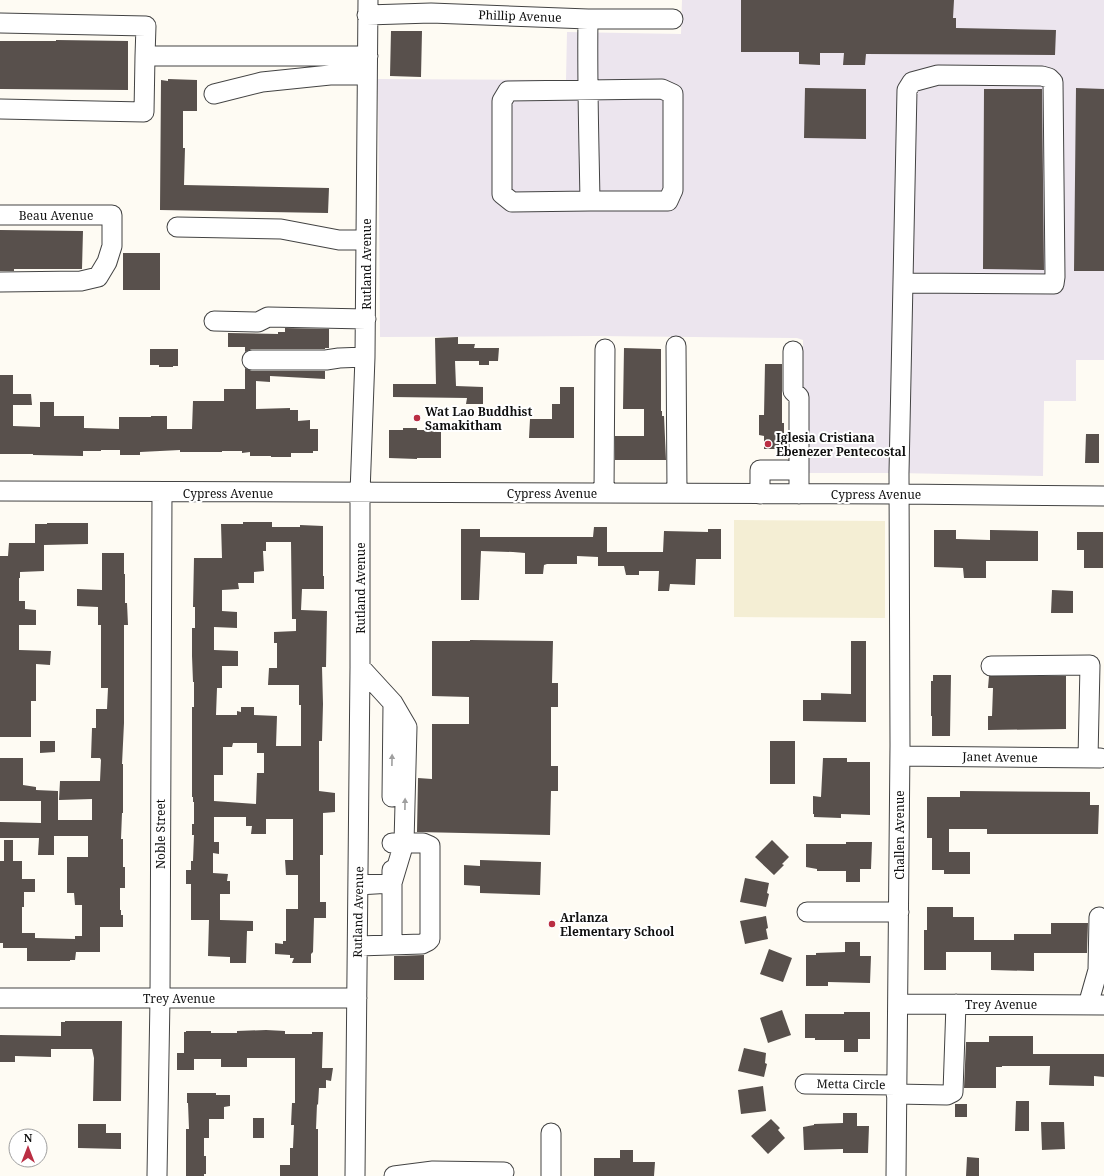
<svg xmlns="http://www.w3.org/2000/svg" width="1104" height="1176" font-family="'Noto Serif',serif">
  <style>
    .industrial { fill: #ece5ee }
    .farmland { fill: #f4eed4 }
    .building { fill: #58504c; fill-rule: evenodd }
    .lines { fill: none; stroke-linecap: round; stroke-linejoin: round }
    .minor-casing { stroke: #434343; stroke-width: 21 }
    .minor { stroke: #fff; stroke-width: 19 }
    .oneway { fill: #9f9f9f }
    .poi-dot { fill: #ba2e43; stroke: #fff; stroke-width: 1.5 }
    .labels { text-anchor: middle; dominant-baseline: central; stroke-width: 4; stroke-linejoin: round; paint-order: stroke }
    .street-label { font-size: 12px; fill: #101010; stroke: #fff }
    .poi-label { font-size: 12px; font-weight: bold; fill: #101010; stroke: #fff; text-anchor: start }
  </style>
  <rect width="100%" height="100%" fill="#fefbf3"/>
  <path class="industrial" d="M 682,0 L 1104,0 L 1104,360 L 1076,360 L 1076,401 L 1044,401 L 1043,476 L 899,473 L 804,473 L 803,340 L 797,338 L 598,336 L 380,337 L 378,79 L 566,80 L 567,32 L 681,34 Z"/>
  <path class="farmland" d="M 734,520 L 885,521 L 885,618 L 734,617 Z"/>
  <path class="building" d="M 741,0 L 954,0 L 953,18 L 956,18 L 956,28 L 1056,30 L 1055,55 L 866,54 L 865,65 L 843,65 L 844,53 L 820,53 L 820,65 L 799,64 L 799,52 L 741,52 Z
    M 391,31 L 422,31 L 421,77 L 390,76 Z
    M 56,40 L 128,41 L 128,90 L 0,89 L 0,41 L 56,41 Z
    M 168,79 L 197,80 L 197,111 L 183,111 L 183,148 L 185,148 L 184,185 L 329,188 L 328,213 L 160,210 L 161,80 L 168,81 Z
    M 805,88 L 866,89 L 866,139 L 804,138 Z
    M 1076,88 L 1104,89 L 1104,271 L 1074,271 Z
    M 984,89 L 1042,89 L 1044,270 L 983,269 Z
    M 0,230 L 83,231 L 82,269 L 14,269 L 14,271 L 0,271 Z
    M 123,253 L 160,253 L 160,290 L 123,290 Z
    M 285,328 L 329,329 L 329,348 L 325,348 L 325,349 L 252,349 L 245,352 L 245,347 L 228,347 L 228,333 L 278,334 L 278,332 L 285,332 Z
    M 458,337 L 458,344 L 475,344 L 474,348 L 499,348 L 498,361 L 489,361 L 489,365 L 479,365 L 479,361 L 455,361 L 456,386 L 483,387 L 483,404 L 466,404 L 467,398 L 393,397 L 393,384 L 436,384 L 435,338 Z
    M 624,348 L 661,349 L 661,411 L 662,411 L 662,416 L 664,416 L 666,460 L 615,460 L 615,436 L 644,436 L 644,409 L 623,409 Z
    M 150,349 L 178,349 L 178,366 L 173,366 L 173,367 L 159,367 L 159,365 L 150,365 Z
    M 765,364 L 782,364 L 782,423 L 784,423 L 784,436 L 788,436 L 788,449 L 764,449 L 764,436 L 759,435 L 759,415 L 764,415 Z
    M 245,368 L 252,371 L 325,371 L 325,379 L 270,376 L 270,382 L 256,381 L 256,409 L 290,408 L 290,410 L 298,410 L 298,421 L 310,420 L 310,429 L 318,429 L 318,451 L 313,451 L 313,453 L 291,453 L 291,457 L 271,457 L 271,456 L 250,456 L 250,452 L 242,453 L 242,451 L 222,451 L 222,452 L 180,452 L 180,450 L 140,452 L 140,455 L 120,455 L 120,450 L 101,450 L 101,451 L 83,451 L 83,456 L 33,455 L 33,454 L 0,454 L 0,375 L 13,375 L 13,394 L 31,394 L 32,405 L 13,405 L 13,426 L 40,427 L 40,402 L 54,402 L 54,416 L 84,416 L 84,428 L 119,429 L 119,417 L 151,417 L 151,416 L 167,416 L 167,429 L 192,429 L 193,401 L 224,401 L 224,389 L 245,389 Z
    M 560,387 L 574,387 L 574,438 L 529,438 L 530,419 L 552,419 L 552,404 L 560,404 Z
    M 403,428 L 417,428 L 417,430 L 441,430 L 441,458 L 417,458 L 417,459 L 389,458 L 389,430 L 403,430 Z
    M 1086,434 L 1099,434 L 1099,463 L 1085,463 Z
    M 243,522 L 272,522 L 272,527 L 300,527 L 300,525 L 323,526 L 323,576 L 324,576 L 324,589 L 302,589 L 301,610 L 327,611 L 326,667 L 322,667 L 323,704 L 322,741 L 319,741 L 319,791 L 335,793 L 335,812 L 323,813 L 323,855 L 320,855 L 320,902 L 326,902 L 326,918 L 314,918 L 313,952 L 311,954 L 311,963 L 292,963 L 294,958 L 290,958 L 290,955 L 275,954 L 275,943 L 283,944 L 283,941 L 286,941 L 286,909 L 298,909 L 298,875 L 286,875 L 285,860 L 293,860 L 293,819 L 266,819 L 266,834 L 251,834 L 252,826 L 246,826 L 246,817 L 214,817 L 214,842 L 219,842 L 219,854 L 213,853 L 213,873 L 228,874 L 227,881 L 230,881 L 230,894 L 220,894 L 220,920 L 253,921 L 253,931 L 247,931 L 246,963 L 230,963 L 230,957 L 208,956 L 209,920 L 191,920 L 191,884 L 186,884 L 186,870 L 191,870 L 191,861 L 193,861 L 194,835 L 192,835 L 192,824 L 194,824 L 194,802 L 193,802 L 193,797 L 192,797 L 192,707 L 194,707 L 194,682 L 193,682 L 192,656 L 192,628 L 195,628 L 195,607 L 193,607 L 194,558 L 222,558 L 221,524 L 243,524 ZM 266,542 L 291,542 L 292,619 L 296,619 L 296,631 L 274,632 L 274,643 L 277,643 L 277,668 L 269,668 L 268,685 L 299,685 L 299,705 L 301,705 L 301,746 L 276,746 L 277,716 L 254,715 L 254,707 L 241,707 L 241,712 L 237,711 L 237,715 L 216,715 L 217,688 L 222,688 L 222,666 L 238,666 L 238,651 L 214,650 L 214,627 L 237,628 L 237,612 L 222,611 L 222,590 L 239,589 L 238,583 L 254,583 L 254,572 L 264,571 L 263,551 L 266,551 ZM 233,743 L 257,743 L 257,753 L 264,753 L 264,773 L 257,773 L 256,804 L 214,801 L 214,775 L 223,775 L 223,747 L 232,747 Z
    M 47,523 L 88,523 L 88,544 L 44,545 L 44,571 L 20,572 L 20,578 L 19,578 L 19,601 L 25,601 L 25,609 L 36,610 L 36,625 L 19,625 L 19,650 L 51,651 L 50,665 L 36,664 L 36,701 L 31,701 L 31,737 L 0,737 L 0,556 L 8,556 L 9,543 L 35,543 L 35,524 L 47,524 Z
    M 594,527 L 607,527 L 607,552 L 663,552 L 664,531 L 708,532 L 708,529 L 721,529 L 721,559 L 696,559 L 695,585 L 670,584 L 669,591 L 658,591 L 659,571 L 639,571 L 639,575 L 626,575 L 624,566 L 598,566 L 598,557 L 577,556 L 577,564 L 547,564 L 544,565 L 543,574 L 525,574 L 525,553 L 513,552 L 481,551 L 479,600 L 461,600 L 461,529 L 480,529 L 480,537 L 593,537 Z
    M 934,530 L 956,530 L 956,539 L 990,540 L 990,530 L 1038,531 L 1038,561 L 986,561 L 986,578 L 964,578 L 963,568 L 934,567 Z
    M 1077,532 L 1103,532 L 1103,568 L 1084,568 L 1084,550 L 1077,550 Z
    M 102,553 L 124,553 L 124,574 L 125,574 L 125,603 L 127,603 L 128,625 L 124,625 L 124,723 L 122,764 L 123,764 L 123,813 L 122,813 L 121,839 L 123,839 L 123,867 L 125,867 L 125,888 L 120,888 L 120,910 L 121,910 L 121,915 L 123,915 L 123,927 L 100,927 L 100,952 L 76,952 L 75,960 L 70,960 L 70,961 L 27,961 L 27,948 L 3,948 L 3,943 L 0,943 L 0,861 L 4,861 L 4,840 L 13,840 L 13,861 L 22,861 L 22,879 L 35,879 L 35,892 L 24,892 L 24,907 L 22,907 L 22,933 L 35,933 L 35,938 L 75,939 L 75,936 L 82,936 L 82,905 L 75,905 L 74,893 L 67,893 L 67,857 L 88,857 L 88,836 L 54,836 L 54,855 L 38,855 L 39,838 L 0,838 L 0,822 L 41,823 L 41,801 L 0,801 L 0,758 L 23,758 L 23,785 L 36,787 L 36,790 L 58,791 L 58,820 L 92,820 L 92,799 L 59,800 L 60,781 L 100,781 L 101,760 L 100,758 L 91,758 L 92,728 L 96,728 L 96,709 L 107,709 L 108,688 L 101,688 L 101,625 L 98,625 L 98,607 L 77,606 L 77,589 L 102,590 Z
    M 1052,590 L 1073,591 L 1073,613 L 1051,613 Z
    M 470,640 L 553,641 L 552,683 L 558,683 L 558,707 L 551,707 L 551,766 L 558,766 L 558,791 L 551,791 L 550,835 L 417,832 L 418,778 L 432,779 L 432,724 L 469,724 L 469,697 L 432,696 L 432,641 L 470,641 Z
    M 851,641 L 866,641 L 866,722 L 803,721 L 803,700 L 821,700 L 821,693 L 851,694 Z
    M 933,675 L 951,675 L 950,736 L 932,736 L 932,716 L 931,716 L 931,681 L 933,681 Z
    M 989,676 L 1066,676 L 1066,729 L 988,730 L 988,716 L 992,716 L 993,688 L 988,688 Z
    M 40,741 L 55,741 L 55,752 L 40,753 Z
    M 770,741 L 795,741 L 795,784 L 770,784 Z
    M 823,758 L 847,758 L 847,762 L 870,762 L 870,815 L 841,814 L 841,818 L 814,817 L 814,814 L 813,814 L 813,796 L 821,797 Z
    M 960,791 L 1090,792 L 1090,805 L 1099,805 L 1098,834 L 987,834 L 987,829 L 949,829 L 949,852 L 970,852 L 970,874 L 944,874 L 944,870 L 932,870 L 932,838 L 927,838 L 927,797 L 960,797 Z
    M 772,840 L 789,857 L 782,864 L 784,865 L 774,875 L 755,857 Z
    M 846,842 L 872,842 L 871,869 L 860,869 L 860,882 L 846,882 L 846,871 L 817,871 L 817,869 L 806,867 L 806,844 L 846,844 Z
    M 480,860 L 541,862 L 540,895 L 480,893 L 480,886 L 464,885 L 464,865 L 480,866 Z
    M 745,878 L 769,883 L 767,893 L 769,894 L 766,907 L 740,902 Z
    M 927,907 L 953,907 L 953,917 L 974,917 L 974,940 L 1014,940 L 1014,934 L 1051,934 L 1051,923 L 1088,923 L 1087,953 L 1034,953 L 1034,971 L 991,970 L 991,952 L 946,952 L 946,970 L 924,970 L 924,930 L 927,930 Z
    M 766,916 L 768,928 L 766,929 L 768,939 L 745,944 L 740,921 Z
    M 845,942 L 860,942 L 860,956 L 871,956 L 870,983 L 828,982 L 828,986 L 806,986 L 806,955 L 816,955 L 816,953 L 845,952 Z
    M 769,949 L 792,958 L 783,982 L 760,974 Z
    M 424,955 L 424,980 L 394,980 L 394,956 Z
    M 782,1010 L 791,1035 L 768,1043 L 760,1018 Z
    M 844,1012 L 870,1012 L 870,1039 L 858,1039 L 858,1052 L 844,1052 L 844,1040 L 815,1040 L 815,1038 L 805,1038 L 805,1014 L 844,1014 Z
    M 65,1021 L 122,1021 L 121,1101 L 93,1101 L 94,1058 L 92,1049 L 51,1049 L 51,1057 L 15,1056 L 15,1062 L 0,1062 L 0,1035 L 61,1036 L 61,1022 L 65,1022 Z
    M 266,1030 L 285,1031 L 285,1034 L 312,1034 L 312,1032 L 323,1032 L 322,1068 L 333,1068 L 331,1081 L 326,1080 L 326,1088 L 319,1088 L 318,1105 L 317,1104 L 316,1129 L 318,1129 L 318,1176 L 280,1176 L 280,1165 L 290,1165 L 290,1148 L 293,1148 L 294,1125 L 291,1125 L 292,1103 L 295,1103 L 295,1058 L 247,1058 L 247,1067 L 221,1067 L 221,1059 L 194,1059 L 194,1070 L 177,1070 L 177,1053 L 184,1053 L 184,1032 L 186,1032 L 186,1031 L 211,1031 L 211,1033 L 237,1033 L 237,1031 Z
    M 989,1036 L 1033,1036 L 1033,1054 L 1104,1054 L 1104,1077 L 1094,1076 L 1094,1086 L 1049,1085 L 1050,1066 L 1002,1066 L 1002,1067 L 996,1067 L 996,1088 L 964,1088 L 966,1042 L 989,1042 Z
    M 744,1048 L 766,1053 L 765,1063 L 767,1064 L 764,1077 L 738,1071 Z
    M 763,1086 L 766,1111 L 741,1114 L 738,1090 Z
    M 187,1093 L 216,1093 L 216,1095 L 230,1095 L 230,1106 L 224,1107 L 224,1119 L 209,1119 L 209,1138 L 204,1138 L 204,1156 L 206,1156 L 206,1174 L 204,1174 L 204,1176 L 186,1176 L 186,1129 L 189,1129 L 188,1103 L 187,1103 Z
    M 1016,1101 L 1029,1101 L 1029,1131 L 1015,1131 Z
    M 955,1104 L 967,1104 L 967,1117 L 955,1117 Z
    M 843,1113 L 857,1113 L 857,1126 L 869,1126 L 868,1153 L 843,1153 L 843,1149 L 804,1150 L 803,1127 L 814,1125 L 814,1124 L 843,1123 Z
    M 253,1118 L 264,1118 L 264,1138 L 253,1138 Z
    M 771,1119 L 780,1128 L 778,1130 L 785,1138 L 768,1154 L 751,1136 Z
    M 1041,1122 L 1064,1122 L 1065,1149 L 1042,1150 Z
    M 78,1124 L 106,1124 L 106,1133 L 121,1133 L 121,1149 L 78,1148 Z
    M 620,1150 L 633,1150 L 633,1162 L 655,1162 L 654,1176 L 594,1176 L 594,1158 L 620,1158 Z
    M 967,1157 L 979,1158 L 979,1176 L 966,1176 Z"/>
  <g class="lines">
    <g class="minor-casing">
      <path id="minor" d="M 367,15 L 431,13 L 588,19 L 673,19
        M 588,19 C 587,80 589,141 590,201 L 512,202 L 502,194 L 502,101 L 508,91 L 662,89 L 673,94 L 673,190 L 668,201 L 590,201
        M 0,23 L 146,26 L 145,56 L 368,56
        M 214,94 L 262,82 L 330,75 L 367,75
        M 0,109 L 144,112 L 145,56
        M 0,215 L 112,215 L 112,246 L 107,262 L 98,277 L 81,281 L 0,282
        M 177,227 L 281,229 L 339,240 L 366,240
        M 214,321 L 258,322 L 268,317 L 366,319
        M 676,346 L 677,493
        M 793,351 L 793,391 L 799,397 L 799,494
        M 252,360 L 326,360 L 339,358 L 365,357
        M 0,491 L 899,494 L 1104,496
        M 604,493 L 605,349
        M 760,494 L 760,470 L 787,470
        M 991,666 L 1090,665 L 1088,758
        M 900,756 L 1100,758
        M 392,797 L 393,704
        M 358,885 L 392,883 L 404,843 L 407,727 L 393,703 L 360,667
        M 807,912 L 899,912
        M 392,945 L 392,870
        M 358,946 L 422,944 L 428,941 L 430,939 L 430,846 L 423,843 L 392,843
        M 0,998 L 357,998
        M 898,1004 L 1104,1005
        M 1088,1005 L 1098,970 L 1099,917
        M 805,1084 L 896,1085
        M 896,1094 L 947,1095 L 953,1092 L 956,1004
        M 157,1176 L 160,998 L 162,492
        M 355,1176 L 360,667 L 360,493 L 365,357 L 368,0
        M 394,1176 L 433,1171 L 504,1172
        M 551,1176 L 551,1133
        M 896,1176 L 900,745 L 899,473 L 907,90 L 912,82 L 938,75 L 1042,76 L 1049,78 L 1053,82 L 1055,277 L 1054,284 L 903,283"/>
    </g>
    <use href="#minor" class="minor"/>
  </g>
  <defs><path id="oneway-solid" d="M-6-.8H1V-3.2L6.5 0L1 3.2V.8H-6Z"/></defs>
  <g class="oneway">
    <use href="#oneway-solid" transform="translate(392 760) rotate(-89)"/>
    <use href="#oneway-solid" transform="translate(405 804) rotate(-89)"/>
  </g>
  <g class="poi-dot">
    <circle cx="417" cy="418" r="4"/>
    <circle cx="768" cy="444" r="4"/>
    <circle cx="552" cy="924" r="4"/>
  </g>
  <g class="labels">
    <g class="street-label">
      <text transform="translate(520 16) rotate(2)">Phillip Avenue</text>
      <text x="56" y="215">Beau Avenue</text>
      <text transform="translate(366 264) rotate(-90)">Rutland Avenue</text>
      <text x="228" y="493">Cypress Avenue</text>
      <text x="552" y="493">Cypress Avenue</text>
      <text x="876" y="494">Cypress Avenue</text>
      <text transform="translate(360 588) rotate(-90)">Rutland Avenue</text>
      <text transform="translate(1000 757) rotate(1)">Janet Avenue</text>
      <text transform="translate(160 834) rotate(-90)">Noble Street</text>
      <text transform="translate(899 835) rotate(-90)">Challen Avenue</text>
      <text transform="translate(358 912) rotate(-89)">Rutland Avenue</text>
      <text x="179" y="998">Trey Avenue</text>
      <text x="1001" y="1004">Trey Avenue</text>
      <text transform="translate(851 1084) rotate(1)">Metta Circle</text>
    </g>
    <g class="poi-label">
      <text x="425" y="411">Wat Lao Buddhist<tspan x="425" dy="14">Samakitham</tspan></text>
      <text x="776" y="437">Iglesia Cristiana<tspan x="776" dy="14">Ebenezer Pentecostal</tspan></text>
      <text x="560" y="917">Arlanza<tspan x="560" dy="14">Elementary School</tspan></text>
    </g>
  </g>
  <g transform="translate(28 1148)"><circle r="19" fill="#ffffff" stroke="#9f9f9f"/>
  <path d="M0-3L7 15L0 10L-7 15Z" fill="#ba2e43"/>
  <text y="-6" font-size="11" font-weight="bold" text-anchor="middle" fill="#101010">N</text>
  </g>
</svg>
